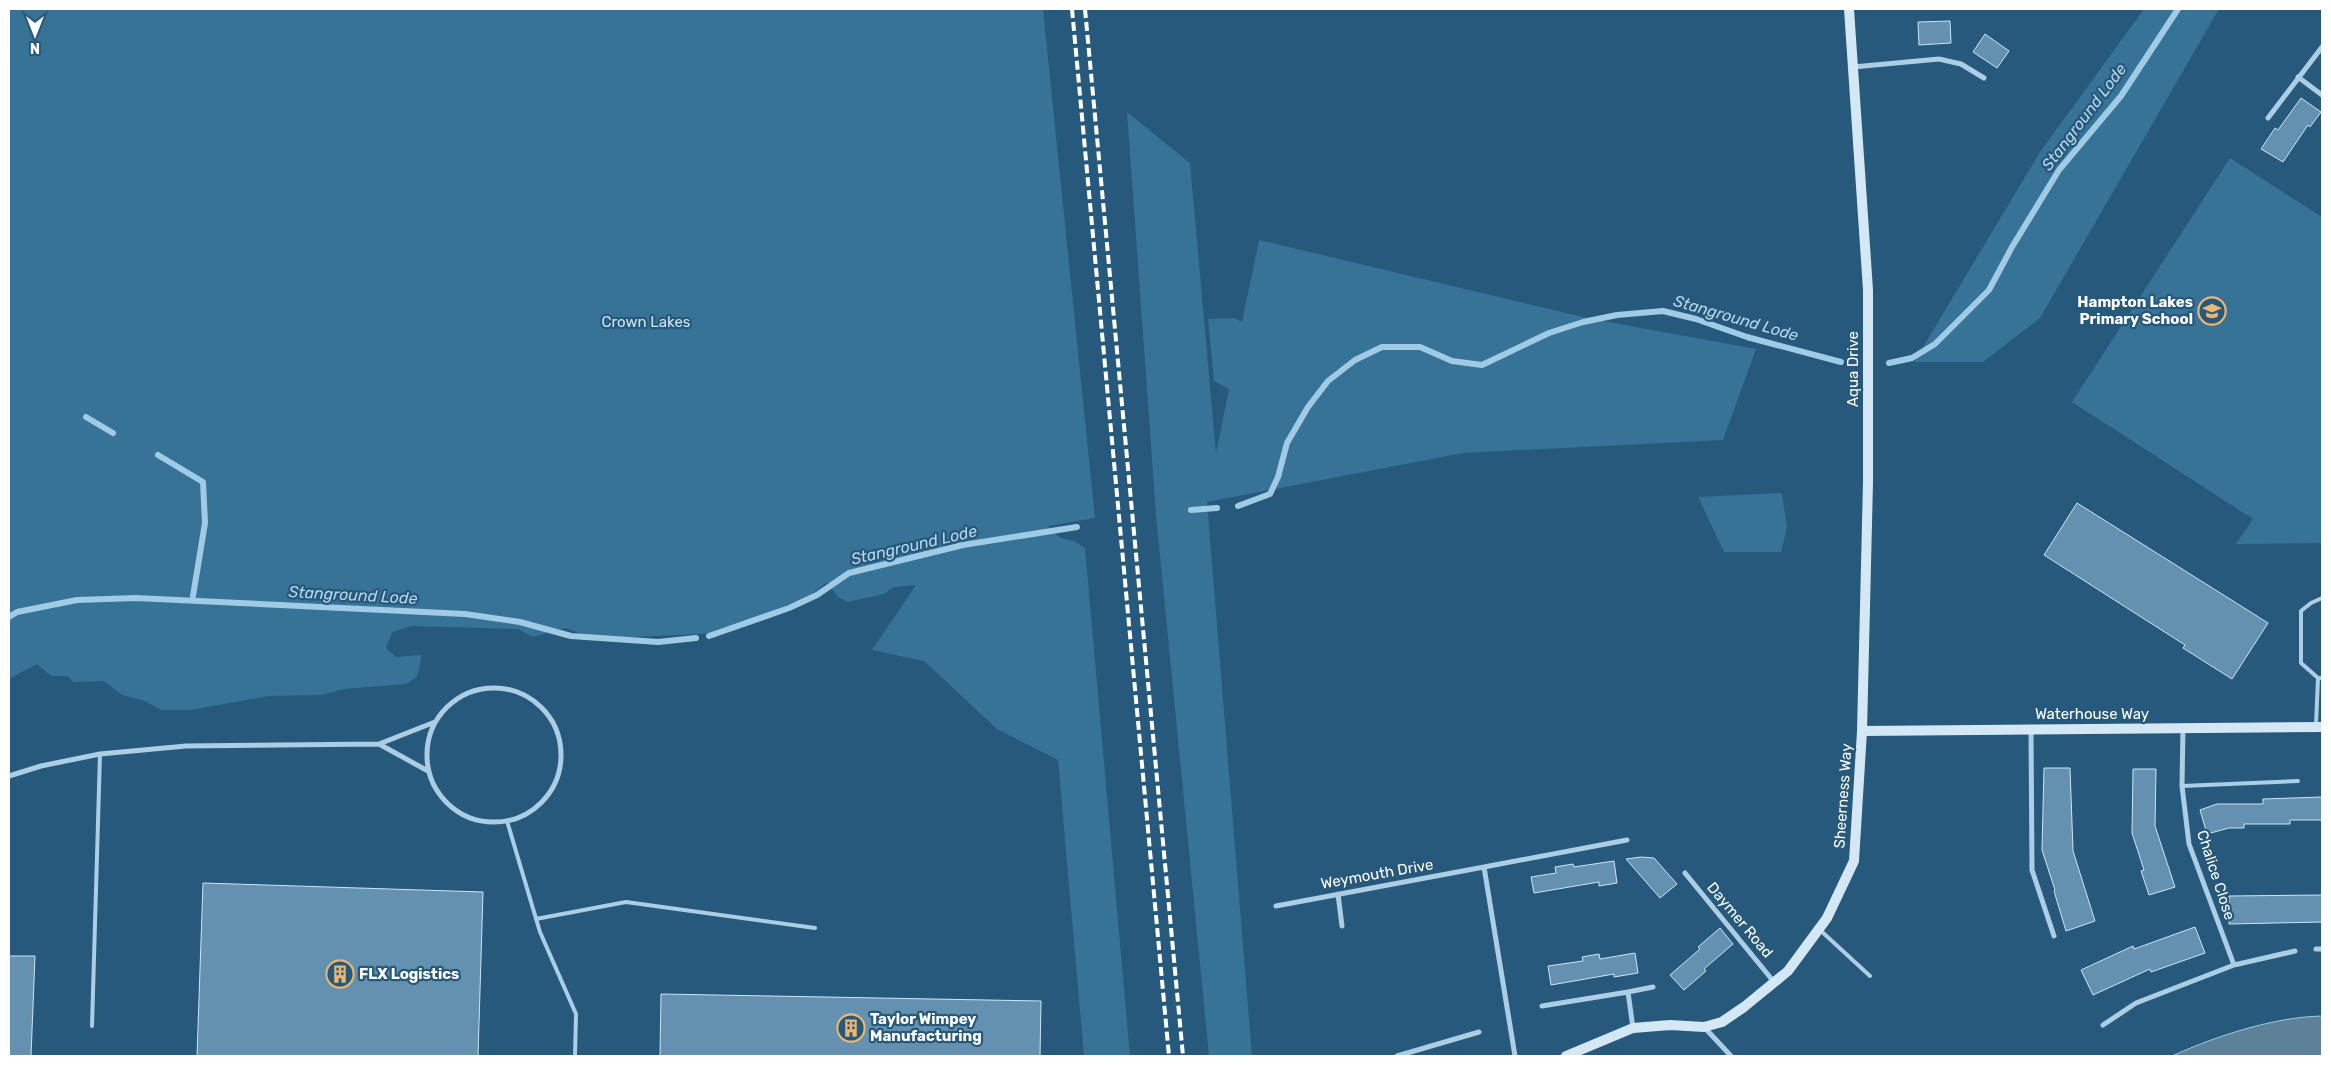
<svg xmlns="http://www.w3.org/2000/svg" width="2331" height="1065" font-family="Rubik,sans-serif">
  <style>
    .green { fill: #377297 }
    .water { fill: #5d8199; stroke: #9fcbe5 }
    .lines { fill: none; stroke-linecap: round; stroke-linejoin: round }
    .stream { stroke: #9fcbe5; stroke-width: 6 }
    .building { fill: #6391af; stroke: #cde5f4 }
    .lane { stroke: #abcee4; stroke-width: 4 }
    .street { stroke: #abcee4; stroke-width: 5 }
    .secondary { stroke: #d4e7f4; stroke-width: 10 }
    .rail { stroke: #fff; stroke-width: 4; stroke-dasharray: 9 4; stroke-linecap: butt }
    .labels { text-anchor: middle; dominant-baseline: central; stroke-width: 4.5; stroke-linejoin: round; paint-order: stroke }
    .poi-label { font-size: 15px; font-weight: bold; fill: #fff; stroke: #26597b; text-anchor: start }
    .park-label { font-size: 15px; fill: #cde5f4; stroke: #26597b }
    .street-label { font-size: 15px; fill: #fff; stroke: #26597b }
    .water-label { font-size: 16px; font-style: italic; fill: #b6d7ec; stroke: #26597b }
  </style>
  <rect width="100%" height="100%" fill="#26597b"/>
  <path class="green" d="M 9,9 L 1043,9 L 1095,518 L 1048,526 L 1060,538 L 1074,541 L 1085,548 L 1130,1056 L 1084,1056 L 1058,760 L 997,729 L 924,661 L 872,650 L 916,585 L 894,587 L 884,594 L 847,602 L 838,597 L 827,582 L 811,595 L 719,633 L 594,639 L 566,628 L 533,637 L 518,629 L 411,626 L 392,632 L 386,648 L 396,657 L 422,655 L 417,677 L 406,684 L 344,689 L 322,695 L 269,696 L 191,710 L 161,710 L 145,701 L 122,695 L 104,681 L 73,682 L 68,676 L 51,676 L 37,664 L 9,679 Z
    M 2144,9 L 2219,9 L 2040,318 L 1983,362 L 1914,362 L 2040,152 Z
    M 1127,112 L 1190,163 L 1216,453 L 1229,389 L 1214,381 L 1208,319 L 1235,318 L 1242,322 L 1259,240 L 1587,318 L 1756,349 L 1723,440 L 1463,453 L 1207,502 L 1252,1056 L 1209,1056 L 1156,515 Z
    M 2230,158 L 2322,217 L 2322,543 L 2236,544 L 2253,519 L 2072,402 Z
    M 1782,493 L 1787,528 L 1781,552 L 1724,552 L 1698,497 Z"/>
  <path class="water" d="M 2322,1016 L 2322,1056 L 2172,1056 C 2216,1036 2274,1017 2322,1016 Z"/>
  <g class="lines">
    <path class="stream" d="M 1889,363 L 1912,358 L 1935,344 L 1989,290 L 2012,247 L 2059,170 L 2121,96 L 2178,9
      M 86,417 L 113,433
      M 158,455 L 203,482 L 205,523 L 193,596
      M 1238,506 L 1270,494 L 1278,477 L 1287,443 L 1308,407 L 1328,381 L 1355,360 L 1382,347 L 1420,347 L 1452,361 L 1482,365 L 1549,333 L 1583,322 L 1617,315 L 1663,311 L 1696,319 L 1747,337 L 1841,362
      M 1191,510 L 1217,508
      M 9,617 L 17,612 L 77,600 L 136,598 L 465,614 L 520,622 L 571,636 L 658,642 L 696,638
      M 709,636 L 789,608 L 817,595 L 849,573 L 963,545 L 1077,527"/>
  </g>
  <path class="building" d="M 1950,21 L 1951,43 L 1919,45 L 1918,22 Z
    M 1985,34 L 2009,51 L 1997,68 L 1973,52 Z
    M 2301,98 L 2321,112 L 2310,127 L 2308,125 L 2283,162 L 2261,149 L 2275,128 L 2278,130 Z
    M 2077,503 L 2268,623 L 2232,679 L 2183,648 L 2185,645 L 2044,555 Z
    M 2044,768 L 2070,768 L 2073,851 L 2095,921 L 2066,931 L 2054,891 L 2055,890 L 2042,850 Z
    M 2133,769 L 2156,769 L 2155,826 L 2175,887 L 2149,895 L 2141,871 L 2144,870 L 2132,833 Z
    M 2322,797 L 2322,820 L 2290,820 L 2290,824 L 2244,824 L 2244,828 L 2229,828 L 2207,834 L 2200,810 L 2217,804 L 2263,804 L 2263,799 Z
    M 1641,857 L 1654,858 L 1677,884 L 1660,898 L 1626,859 Z
    M 1614,861 L 1617,883 L 1599,886 L 1599,882 L 1534,893 L 1531,877 L 1556,873 L 1555,867 L 1573,864 L 1574,867 Z
    M 203,883 L 483,892 L 478,1056 L 197,1056 Z
    M 2322,895 L 2322,922 L 2229,924 L 2229,896 Z
    M 2195,927 L 2205,953 L 2151,972 L 2150,969 L 2093,995 L 2081,970 L 2133,946 L 2134,949 Z
    M 1720,928 L 1733,944 L 1704,969 L 1706,971 L 1684,990 L 1670,975 L 1700,949 L 1698,947 Z
    M 1635,953 L 1638,973 L 1614,977 L 1614,974 L 1551,985 L 1548,966 L 1583,961 L 1582,957 L 1599,954 L 1600,959 Z
    M 9,956 L 35,956 L 31,1056 L 9,1056 Z
    M 661,994 L 1041,1001 L 1040,1056 L 660,1056 Z"/>
  <g class="lines">
    <path class="lane" d="M 2322,598 L 2311,603 L 2301,611 L 2301,663 L 2318,678 L 2322,678
      M 2316,725 L 2318,678
      M 2182,786 L 2298,781
      M 507,821 L 540,932 L 576,1014 L 575,1056
      M 536,919 L 626,902 L 815,928
      M 1820,930 L 1870,976
      M 92,1026 L 100,754"/>
    <path class="street" d="M 1853,67 L 1939,59 L 1961,64 L 1984,78
      M 2298,77 L 2322,95
      M 2268,118 L 2322,47
      M427 755a67 67 0 1 1 134 0a67 67 0 1 1-134 0Z
      M 2183,728 L 2182,786 L 2189,844 L 2234,965 L 2295,951
      M 2031,729 L 2032,870 L 2054,936
      M 379,744 L 428,771
      M 9,776 L 41,766 L 100,754 L 186,746 L 379,744 L 435,722
      M 1685,873 L 1774,982
      M 1338,894 L 1342,926
      M 1276,906 L 1484,867
      M 2316,949 L 2322,949
      M 1628,992 L 1653,987
      M 1542,1006 L 1628,992 L 1633,1028
      M 2103,1025 L 2136,1003 L 2234,965
      M 1704,1027 L 1731,1056
      M 1397,1056 L 1479,1032
      M 1515,1056 L 1484,867 L 1627,840"/>
    <path class="secondary" d="M 1862,731 L 2322,727
      M 1566,1056 L 1633,1028 L 1670,1025 L 1704,1027 L 1722,1022 L 1744,1007 L 1788,971 L 1827,918 L 1854,861 L 1862,731 L 1868,482 L 1868,290 L 1849,9"/>
    <path class="rail" d="M 1072,9 L 1169,1056
      M 1085,9 L 1183,1056"/>
  </g>
  <defs>
    <g id="school-ring" transform="scale(1.4375)"><circle r="9.5" fill="#26597b" stroke="#ecb571" stroke-width="1.5"/><path d="M0-5L7-2L0 1L-7-2ZM-4 1L0 2.5L4 1V4Q0 6-4 4Z" fill="#ecb571"/></g>
    <g id="building-ring" transform="scale(1.4375)"><circle r="9.5" fill="#26597b" stroke="#ecb571" stroke-width="1.5"/><path d="M-4-6H4V6H1V3H-1V6H-4ZM-2.5-4.3h1.7v1.8h-1.7ZM.8-4.3h1.7v1.8H.8ZM-2.5-1h1.7V.8h-1.7ZM.8-1h1.7V.8H.8Z" fill="#ecb571"/></g>
  </defs>
  <g fill-rule="evenodd">
    <use href="#school-ring" x="2212" y="311"/>
    <use href="#building-ring" x="340" y="974"/>
    <use href="#building-ring" x="851" y="1028"/>
  </g>
  <g class="labels">
    <g class="poi-label">
      <text x="2193" y="302" text-anchor="end">Hampton Lakes<tspan x="2193" dy="17">Primary School</tspan></text>
      <text x="359" y="974">FLX Logistics</text>
      <text x="870" y="1019">Taylor Wimpey<tspan x="870" dy="17">Manufacturing</tspan></text>
    </g>
    <g class="park-label">
      <text x="646" y="322">Crown Lakes</text>
    </g>
    <g class="street-label">
      <text transform="translate(1853 369) rotate(-90)">Aqua Drive</text>
      <text x="2092" y="714">Waterhouse Way</text>
      <text transform="translate(1843 796) rotate(-86)">Sheerness Way</text>
      <text transform="translate(1377 874) rotate(-10)">Weymouth Drive</text>
      <text transform="translate(2216 875) rotate(72)">Chalice Close</text>
      <text transform="translate(1740 920) rotate(50)">Daymer Road</text>
    </g>
    <g class="water-label">
      <text transform="translate(2084 117) rotate(-53)">Stanground Lode</text>
      <text transform="translate(1736 318) rotate(16)">Stanground Lode</text>
      <text transform="translate(914 545) rotate(-13)">Stanground Lode</text>
      <text transform="translate(353 595) rotate(3)">Stanground Lode</text>
    </g>
  </g>
  <rect width="2331" height="1065" fill="none" stroke="#ffffff" stroke-width="20"/>
  <g transform="translate(35 35) rotate(180)" stroke="#26597b" stroke-width="4" paint-order="stroke">
  <path d="M0-4L9 19L0 12L-9 19Z" fill="#ffffff"/>
  <text y="-8" font-size="14" font-weight="bold" text-anchor="middle" fill="#ffffff">N</text>
  </g>
</svg>
